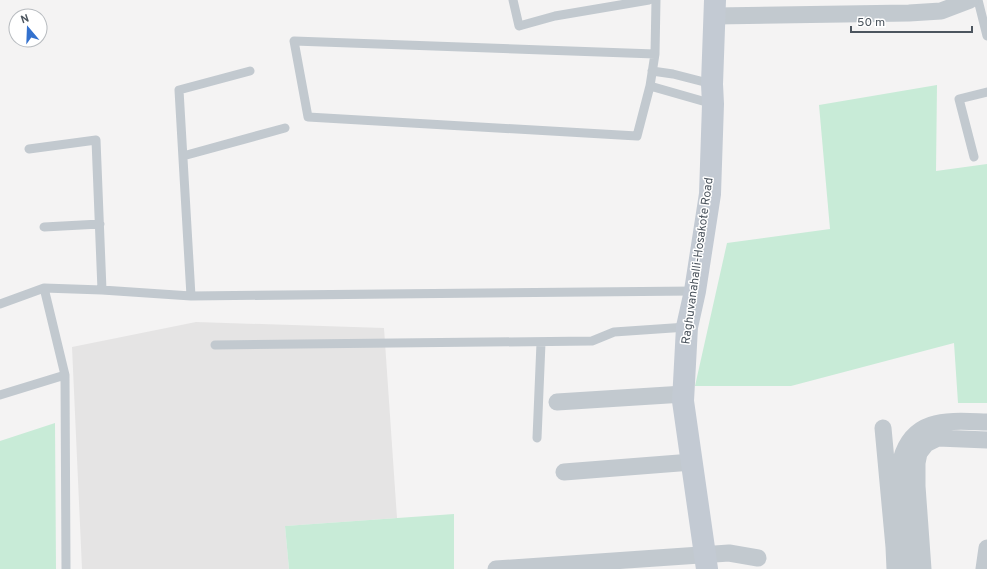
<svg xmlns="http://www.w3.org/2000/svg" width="987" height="569" font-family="Overpass,sans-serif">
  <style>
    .education { fill: #e5e4e4 }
    .green { fill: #c8ebd7 }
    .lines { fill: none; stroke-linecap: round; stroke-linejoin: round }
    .service { stroke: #c2c9cf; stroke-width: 9 }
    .minor { stroke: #c2c9cf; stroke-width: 17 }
    .secondary { stroke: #c3cad3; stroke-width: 22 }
    .labels { text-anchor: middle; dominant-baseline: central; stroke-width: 3; stroke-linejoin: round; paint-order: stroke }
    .street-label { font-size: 12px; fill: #4c555e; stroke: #fff }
  </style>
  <rect width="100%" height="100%" fill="#f4f3f3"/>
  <path class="education" d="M 196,322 L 384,328 L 397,518 L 285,526 L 289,569 L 82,569 L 72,347 Z"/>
  <path class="green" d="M 937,85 L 936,171 L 987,164 L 987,403 L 958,403 L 954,343 L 791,386 L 695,386 L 727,243 L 830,229 L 819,105 Z
    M 55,423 L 56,569 L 0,569 L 0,441 Z
    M 454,514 L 454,569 L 289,569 L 285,526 Z"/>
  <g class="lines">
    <path class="service" d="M 513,0 L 519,26 L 555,16 L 649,0
      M 978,0 L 987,36
      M 655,54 L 294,41 L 308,117 L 637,136 L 650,86 L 713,104
      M 652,71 L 673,74 L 712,84
      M 650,86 L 655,54 L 656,0
      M 29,149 L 96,140 L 102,290
      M 183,156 L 285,128
      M 974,157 L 959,99 L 987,92
      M 44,227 L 100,224
      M 44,288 L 65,375 L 66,569
      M 191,296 L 179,90 L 250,71
      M 0,304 L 44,288 L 102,290 L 191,296 L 695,291
      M 215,345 L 592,341 L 614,332 L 687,327
      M 0,395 L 65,375
      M 537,438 L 541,343"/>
    <path class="minor" d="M 715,16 L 909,13 L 941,11 L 970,0
      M 557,402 L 684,394
      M 883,428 L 894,547 L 895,569
      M 564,472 L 692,462
      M 496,569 L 729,553 L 758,558
      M 909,569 L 901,460 C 913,416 950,421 987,422
      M 923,569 L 917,486 L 917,463 L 919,453 L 926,444 L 938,438 L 987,440
      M 984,569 L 987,548"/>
    <path class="secondary" d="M 707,569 L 683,401 L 687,327 L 695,291 L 710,194 L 713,104 L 712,84 L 715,0"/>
  </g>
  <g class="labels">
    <g class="street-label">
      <text transform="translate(698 261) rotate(-82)">Raghuvanahalli-Hosakote Road</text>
    </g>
  </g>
  <g transform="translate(28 28) rotate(341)"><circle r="19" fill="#ffffff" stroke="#b7bbbf"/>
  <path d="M0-3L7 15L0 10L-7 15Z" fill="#3371ce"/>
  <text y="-6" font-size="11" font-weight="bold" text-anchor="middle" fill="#4c555e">N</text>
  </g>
  <path d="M851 26v6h121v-6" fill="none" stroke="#4c555e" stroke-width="2"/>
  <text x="857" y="26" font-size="12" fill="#4c555e" stroke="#ffffff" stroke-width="3" paint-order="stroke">50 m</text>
</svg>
